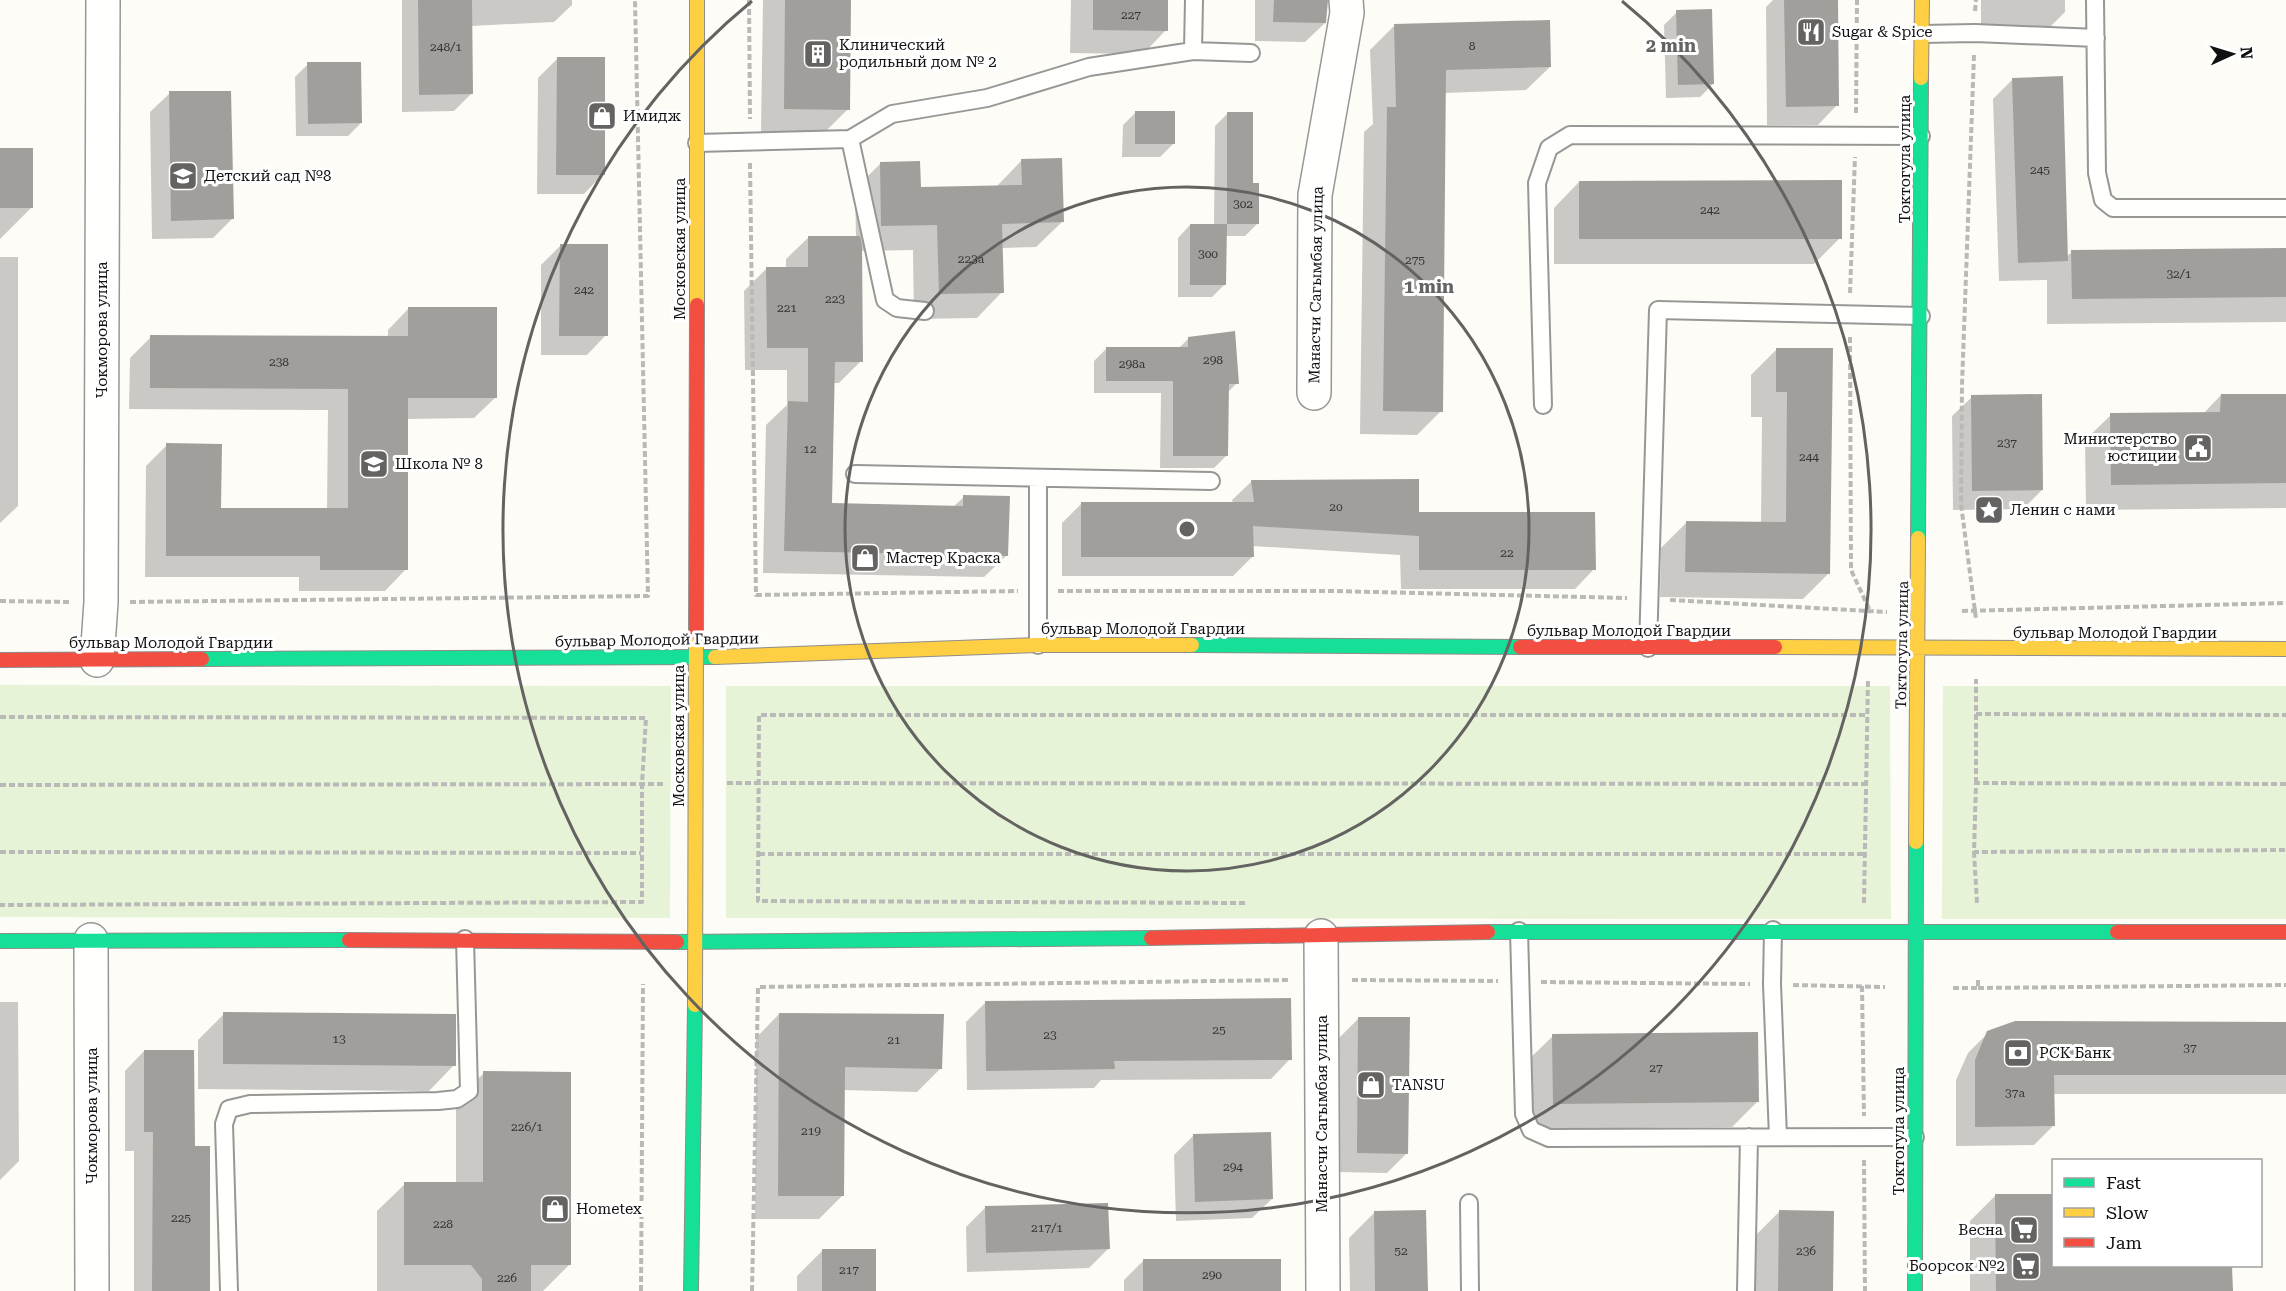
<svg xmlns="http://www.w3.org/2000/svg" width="2286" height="1291" font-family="'Roboto Serif',serif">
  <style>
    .green { fill: #e7f3d7 }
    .shadow { fill: #0003 }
    .building { fill: #a19f9c }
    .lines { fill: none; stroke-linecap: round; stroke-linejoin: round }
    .lane-casing { stroke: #979795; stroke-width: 20 }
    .street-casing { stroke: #979795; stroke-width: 36 }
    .fast-casing { stroke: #8e8d8b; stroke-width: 16 }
    .slow-casing { stroke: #8e8d8b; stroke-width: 16 }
    .jam-casing { stroke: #8e8d8b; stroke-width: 16 }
    .path { stroke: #b9b9b8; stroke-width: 4; stroke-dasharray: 6 3; stroke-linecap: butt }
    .lane { stroke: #fffffe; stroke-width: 16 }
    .street { stroke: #fffffe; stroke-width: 33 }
    .fast { stroke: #16e098; stroke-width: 14 }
    .slow { stroke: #ffcf43; stroke-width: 14 }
    .jam { stroke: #f24e42; stroke-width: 14 }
    .ring { fill: none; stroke: #646362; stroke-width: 3 }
    .labels { text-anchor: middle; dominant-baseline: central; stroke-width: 6; stroke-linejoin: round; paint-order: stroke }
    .number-label { font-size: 12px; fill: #353434 }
    .poi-label { font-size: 15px; fill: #111; stroke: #fff; text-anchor: start }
    .street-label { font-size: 15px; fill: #111; stroke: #fff }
    .centre { fill: #646362; stroke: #fff; stroke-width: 3 }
    .ring-label { font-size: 18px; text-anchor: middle; font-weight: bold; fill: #646362; stroke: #fff; stroke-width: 6; stroke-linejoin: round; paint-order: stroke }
  </style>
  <rect width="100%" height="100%" fill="#fdfcf7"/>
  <path class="green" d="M 0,685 L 671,686 L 670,918 L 0,917 Z
    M 726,686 L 1890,686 L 1891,919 L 726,918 Z
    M 1943,686 L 2286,686 L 2286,919 L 1942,919 Z"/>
  <path class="shadow" d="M 402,0 L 572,0 L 572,5 L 554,22 L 471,26 L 472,93 L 454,111 L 402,112 Z
    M 763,0 L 850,0 L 848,109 L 825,132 L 761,132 Z
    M 1071,0 L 1167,0 L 1166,30 L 1143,54 L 1070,53 Z
    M 1255,0 L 1327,0 L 1325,23 L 1305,42 L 1255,41 Z
    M 1773,0 L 1837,0 L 1837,105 L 1818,125 L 1767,125 L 1766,7 Z
    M 1981,0 L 2065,0 L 2065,12 L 2040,37 L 1981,38 Z
    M 1677,12 L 1713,84 L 1700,97 L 1666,98 L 1664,25 Z
    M 1394,26 L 1550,67 L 1526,90 L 1444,93 L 1441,411 L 1417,435 L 1360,434 L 1364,132 L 1373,124 L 1370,50 Z
    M 557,59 L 603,174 L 584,194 L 537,194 L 538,78 Z
    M 308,64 L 361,123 L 348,136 L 296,136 L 295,77 Z
    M 2013,79 L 2066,257 L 2072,252 L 2286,250 L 2286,322 L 2047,324 L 2047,280 L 1999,281 L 1993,99 Z
    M 170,93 L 232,219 L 213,238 L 152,239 L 150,112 Z
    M 1135,113 L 1173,144 L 1160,157 L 1122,157 L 1123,125 Z
    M 1228,113 L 1252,185 L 1258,223 L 1245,236 L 1225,236 L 1225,284 L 1212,297 L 1178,297 L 1178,238 L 1190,225 L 1214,225 L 1215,126 Z
    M 0,149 L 31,208 L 0,239 Z
    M 1022,160 L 1062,222 L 1036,247 L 1001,248 L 1002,292 L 977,318 L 914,319 L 913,250 L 861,251 L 861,361 L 839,383 L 833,383 L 831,505 L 953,507 L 964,497 L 1007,555 L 984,577 L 763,573 L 766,425 L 787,405 L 787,370 L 745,370 L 744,291 L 767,268 L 786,268 L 786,259 L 809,237 L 856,237 L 855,189 L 881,163 L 919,188 L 996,187 Z
    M 1579,182 L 1840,238 L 1814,264 L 1554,264 L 1554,208 Z
    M 561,245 L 606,335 L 587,355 L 541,355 L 541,265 Z
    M 0,257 L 18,257 L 18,506 L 0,523 Z
    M 409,308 L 496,397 L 474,418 L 406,419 L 406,569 L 385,591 L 299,591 L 299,577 L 145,577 L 146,466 L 167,445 L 220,509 L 327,510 L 328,410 L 129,409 L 130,358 L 151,337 L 388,337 L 388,330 Z
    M 1188,339 L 1237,383 L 1227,393 L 1227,455 L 1214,468 L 1160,468 L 1161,393 L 1094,393 L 1094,361 L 1107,348 L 1179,348 Z
    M 1777,349 L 1831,350 L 1829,573 L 1803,599 L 1660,597 L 1661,548 L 1686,523 L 1761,524 L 1762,417 L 1751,417 L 1751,375 Z
    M 2221,395 L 2286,395 L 2286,508 L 2086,510 L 2085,440 L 2111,415 L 2203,414 Z
    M 1972,397 L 2042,490 L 2023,509 L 1953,510 L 1952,416 Z
    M 1252,481 L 1418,514 L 1594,569 L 1575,589 L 1401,589 L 1400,555 L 1252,546 L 1252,557 L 1233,576 L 1062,576 L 1062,523 L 1081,504 L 1233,503 L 1232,500 Z
    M 0,1002 L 18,1002 L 19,1161 L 0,1180 Z
    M 986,1002 L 1290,1059 L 1271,1079 L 1101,1080 L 1094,1088 L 967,1090 L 966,1022 Z
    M 224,1014 L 454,1065 L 429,1091 L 198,1089 L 198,1040 Z
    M 779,1014 L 941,1068 L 917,1092 L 843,1090 L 843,1195 L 819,1219 L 755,1219 L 756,1038 Z
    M 1359,1018 L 1407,1153 L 1387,1173 L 1338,1172 L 1339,1038 Z
    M 2286,1023 L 2286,1094 L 2053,1094 L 2054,1125 L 2034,1145 L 1956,1146 L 1956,1080 L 1968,1053 L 1988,1033 Z
    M 1553,1036 L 1758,1101 L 1732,1127 L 1528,1129 L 1527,1061 Z
    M 144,1051 L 194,1147 L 209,1291 L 134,1291 L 134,1151 L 125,1151 L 125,1071 Z
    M 484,1073 L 569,1265 L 543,1291 L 377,1291 L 377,1211 L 405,1184 L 456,1184 L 456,1100 Z
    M 1193,1136 L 1272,1199 L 1252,1218 L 1176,1221 L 1174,1155 Z
    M 1995,1196 L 2054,1266 L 2231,1266 L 2231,1291 L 1970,1291 L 1970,1221 Z
    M 985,1208 L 1108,1249 L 1089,1268 L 967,1272 L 966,1227 Z
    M 1780,1211 L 1831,1291 L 1743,1291 L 1744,1247 Z
    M 1375,1212 L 1426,1291 L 1350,1291 L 1349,1238 Z
    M 823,1250 L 874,1291 L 797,1291 L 797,1276 Z
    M 1144,1260 L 1279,1291 L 1124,1291 L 1124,1280 Z"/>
  <path class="building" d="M 418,0 L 472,0 L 473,94 L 419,95 Z
    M 785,0 L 851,0 L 850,110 L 784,109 Z
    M 1093,0 L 1168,0 L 1168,31 L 1093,30 Z
    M 1274,0 L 1328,0 L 1326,23 L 1273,22 Z
    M 1784,0 L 1838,0 L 1839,106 L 1786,107 Z
    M 1712,9 L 1714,84 L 1678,85 L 1676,10 Z
    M 1550,20 L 1551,67 L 1446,70 L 1443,412 L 1383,411 L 1387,107 L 1396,107 L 1394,24 Z
    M 557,57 L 605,57 L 605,175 L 556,175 Z
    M 307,62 L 361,62 L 362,123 L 308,124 Z
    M 2063,76 L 2068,261 L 2018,263 L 2012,78 Z
    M 169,91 L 231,91 L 234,219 L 171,221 Z
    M 1135,111 L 1175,111 L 1175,144 L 1135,144 Z
    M 1227,112 L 1253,112 L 1253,183 L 1259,183 L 1259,224 L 1227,224 Z
    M 0,148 L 33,148 L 33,208 L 0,208 Z
    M 1062,158 L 1064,222 L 1002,224 L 1004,293 L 939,294 L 937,225 L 881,226 L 880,162 L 920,161 L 921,187 L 1022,185 L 1021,159 Z
    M 1842,180 L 1842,239 L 1579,239 L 1579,181 Z
    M 1190,224 L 1227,224 L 1226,285 L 1190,285 Z
    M 808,236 L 860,236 L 862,246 L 863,362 L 835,362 L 832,503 L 963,506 L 963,495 L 1010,496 L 1008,556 L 784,551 L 788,401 L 808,402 L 808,348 L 767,348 L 766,267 L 808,267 Z
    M 560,244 L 608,244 L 608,336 L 559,336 Z
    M 2286,248 L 2286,297 L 2072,299 L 2071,250 Z
    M 408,307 L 497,307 L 497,398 L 408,398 L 408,570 L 320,570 L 320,556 L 166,556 L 166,443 L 222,444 L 221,508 L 348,508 L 348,389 L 150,388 L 150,335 L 408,336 Z
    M 1235,331 L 1239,384 L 1229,384 L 1228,456 L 1173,456 L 1173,381 L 1106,381 L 1106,347 L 1188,347 L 1188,337 Z
    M 1776,348 L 1833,348 L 1830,574 L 1685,572 L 1686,521 L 1786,522 L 1787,392 L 1776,392 Z
    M 2042,394 L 2043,490 L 1972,491 L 1971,395 Z
    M 2221,394 L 2286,394 L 2286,483 L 2111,485 L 2110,413 L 2220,412 Z
    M 1419,479 L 1419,512 L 1595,512 L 1596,570 L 1419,570 L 1419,536 L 1253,526 L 1254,557 L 1081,557 L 1081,502 L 1254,502 L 1251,480 Z
    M 1291,998 L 1292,1060 L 1114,1061 L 1115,1069 L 986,1071 L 985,1001 Z
    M 223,1012 L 456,1014 L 456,1066 L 223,1064 Z
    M 779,1013 L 944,1014 L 942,1069 L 845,1067 L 844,1196 L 778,1196 Z
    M 1358,1017 L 1410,1017 L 1408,1154 L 1357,1153 Z
    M 2015,1021 L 2286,1022 L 2286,1075 L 2054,1075 L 2055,1126 L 1975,1127 L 1975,1060 L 1987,1031 Z
    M 1758,1032 L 1759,1102 L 1553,1104 L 1552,1034 Z
    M 144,1050 L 194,1050 L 195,1146 L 210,1146 L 210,1291 L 152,1291 L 153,1132 L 144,1132 Z
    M 483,1071 L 571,1072 L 571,1265 L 531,1265 L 531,1291 L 482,1291 L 482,1279 L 471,1265 L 404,1265 L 404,1182 L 483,1182 Z
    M 1271,1132 L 1273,1199 L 1195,1202 L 1193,1134 Z
    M 1995,1194 L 2054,1194 L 2054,1266 L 2232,1266 L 2233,1291 L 1996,1291 Z
    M 1108,1203 L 1110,1249 L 986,1253 L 985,1206 Z
    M 1426,1210 L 1428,1291 L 1375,1291 L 1374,1211 Z
    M 1779,1210 L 1834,1211 L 1833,1291 L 1778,1291 Z
    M 822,1249 L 876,1249 L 876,1291 L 822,1291 Z
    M 1143,1259 L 1281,1259 L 1281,1291 L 1143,1291 Z"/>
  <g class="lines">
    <g class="lane-casing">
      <path id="lane" d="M 2095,0 L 2097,173 L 2103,200 L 2113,208 L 2286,208
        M 1922,34 L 1975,33 L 2096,38
        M 1193,51 L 1194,0
        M 850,139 L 885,300 L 897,308 L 925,311
        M 697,143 L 850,139 L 892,114 L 987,98 L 1089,67 L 1193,51 L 1251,53
        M 1543,405 L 1537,183 L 1549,148 L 1570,135 L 1921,136
        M 855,474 L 1211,481
        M 1038,645 L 1038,478
        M 1648,648 L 1658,310 L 1921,316
        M 1773,930 L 1772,984 L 1778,1137
        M 1519,931 L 1524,1114 L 1531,1130 L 1549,1138 L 1915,1137
        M 1469,1203 L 1470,1291
        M 229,1291 L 224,1124 L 229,1109 L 250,1104 L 438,1101 L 457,1099 L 469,1091 L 465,939
        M 1746,1291 L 1749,1137"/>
    </g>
    <g class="street-casing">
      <path id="street" d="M 1314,393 L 1315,195 L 1347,13 L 1346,0
        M 97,660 L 101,602 L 103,0
        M 1321,936 L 1323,1291
        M 91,940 L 92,1291"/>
    </g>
    <g class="fast-casing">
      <path id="fast" d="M 1918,538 L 1921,78
        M 1192,645 L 1520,647
        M 202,659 L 715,657
        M 1488,932 L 2117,932
        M 0,941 L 349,940
        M 677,942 L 1151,938
        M 691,1291 L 695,1005
        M 1915,1291 L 1916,842"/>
    </g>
    <g class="slow-casing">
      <path id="slow" d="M 1921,78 L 1922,0
        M 697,305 L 697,0
        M 1775,647 L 2286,649
        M 715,657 L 1038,645 L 1192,645
        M 1916,842 L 1918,538
        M 695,1005 L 696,633"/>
    </g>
    <g class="jam-casing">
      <path id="jam" d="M 696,633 L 697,305
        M 1520,647 L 1775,647
        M 0,660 L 202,659
        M 2117,932 L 2286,932
        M 1151,938 L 1488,932
        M 349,940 L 677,942"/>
    </g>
    <path class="path" d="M 749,0 L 750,119
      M 1975,11 L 1976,0
      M 1974,55 L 1962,385 L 1961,504 L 1976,619
      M 1856,113 L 1857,0
      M 750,163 L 756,595 L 1018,591
      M 1850,293 L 1855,157
      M 1850,337 L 1851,570 L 1871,613
      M 1058,591 L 1333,591 L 1627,598
      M 1670,600 L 1887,612
      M 0,601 L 71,602
      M 130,602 L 648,596 L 635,0
      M 1962,611 L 2286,603
      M 1976,714 L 2286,715
      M 0,717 L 646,718 L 642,784 L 642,902 L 0,905
      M 727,783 L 1866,784
      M 1976,783 L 1976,679
      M 2286,784 L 1976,783 L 1974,852 L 2286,850
      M 0,785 L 666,784
      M 0,852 L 641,853
      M 1974,852 L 1977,903
      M 759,854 L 1865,854
      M 1245,903 L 758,901 L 759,715 L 1868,715
      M 1864,903 L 1868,678
      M 1352,980 L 1498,981
      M 1541,982 L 1750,984
      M 1793,985 L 1885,987
      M 1862,986 L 1864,1116
      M 1953,988 L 1978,988 L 1978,977
      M 1978,988 L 2286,985
      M 1864,1160 L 1865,1291
      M 641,1291 L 643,984
      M 752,1291 L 758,987 L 1291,980"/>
    <use href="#lane" class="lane"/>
    <use href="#street" class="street"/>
    <use href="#fast" class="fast"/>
    <use href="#slow" class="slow"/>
    <use href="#jam" class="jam"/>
  </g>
  <g class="ring">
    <circle cx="1187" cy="529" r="342"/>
    <path d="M1622 1A684 684 0 1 1 752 1"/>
  </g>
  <defs>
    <g id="restaurant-square" transform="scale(1.5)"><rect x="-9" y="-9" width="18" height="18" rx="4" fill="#646362" stroke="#fff"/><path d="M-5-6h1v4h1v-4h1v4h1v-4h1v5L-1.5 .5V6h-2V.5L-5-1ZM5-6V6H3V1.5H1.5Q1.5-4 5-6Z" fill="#fff"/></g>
    <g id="building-square" transform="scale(1.5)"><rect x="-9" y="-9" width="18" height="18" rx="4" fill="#646362" stroke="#fff"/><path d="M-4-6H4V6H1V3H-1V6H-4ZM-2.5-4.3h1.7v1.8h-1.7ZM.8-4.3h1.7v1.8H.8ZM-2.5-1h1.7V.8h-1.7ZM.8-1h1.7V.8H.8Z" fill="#fff"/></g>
    <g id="shop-square" transform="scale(1.5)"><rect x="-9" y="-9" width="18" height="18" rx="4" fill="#646362" stroke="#fff"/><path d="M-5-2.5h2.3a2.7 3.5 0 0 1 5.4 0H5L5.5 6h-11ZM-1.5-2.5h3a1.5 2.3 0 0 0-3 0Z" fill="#fff"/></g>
    <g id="school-square" transform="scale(1.5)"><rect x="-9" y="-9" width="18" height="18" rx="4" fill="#646362" stroke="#fff"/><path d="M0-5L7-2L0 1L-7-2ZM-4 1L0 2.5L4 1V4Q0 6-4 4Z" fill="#fff"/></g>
    <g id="civic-square" transform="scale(1.5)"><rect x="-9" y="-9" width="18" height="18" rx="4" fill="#646362" stroke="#fff"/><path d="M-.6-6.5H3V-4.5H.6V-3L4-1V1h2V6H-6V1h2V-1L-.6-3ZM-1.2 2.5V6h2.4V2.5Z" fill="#fff"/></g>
    <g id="sight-square" transform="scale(1.5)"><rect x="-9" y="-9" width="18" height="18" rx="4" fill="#646362" stroke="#fff"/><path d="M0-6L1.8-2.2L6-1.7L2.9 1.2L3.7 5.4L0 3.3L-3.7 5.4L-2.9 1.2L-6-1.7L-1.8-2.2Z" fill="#fff"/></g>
    <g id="bank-square" transform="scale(1.5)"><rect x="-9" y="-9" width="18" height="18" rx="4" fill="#646362" stroke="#fff"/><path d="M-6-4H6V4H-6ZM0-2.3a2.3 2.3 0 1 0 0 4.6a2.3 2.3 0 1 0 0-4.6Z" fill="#fff"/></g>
    <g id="supermarket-square" transform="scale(1.5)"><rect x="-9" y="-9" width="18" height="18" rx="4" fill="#646362" stroke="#fff"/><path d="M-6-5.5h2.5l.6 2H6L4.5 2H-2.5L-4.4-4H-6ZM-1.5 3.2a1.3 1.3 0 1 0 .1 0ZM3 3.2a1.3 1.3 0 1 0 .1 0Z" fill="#fff"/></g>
  </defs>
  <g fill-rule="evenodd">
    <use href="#restaurant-square" x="1811" y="32"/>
    <use href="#building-square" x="818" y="54"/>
    <use href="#shop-square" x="602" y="116"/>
    <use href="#school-square" x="183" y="176"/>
    <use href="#civic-square" x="2198" y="448"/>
    <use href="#school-square" x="374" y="464"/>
    <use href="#sight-square" x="1989" y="510"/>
    <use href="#shop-square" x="865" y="558"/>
    <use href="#bank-square" x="2018" y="1053"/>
    <use href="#shop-square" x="1371" y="1085"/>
    <use href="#shop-square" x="555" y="1209"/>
    <use href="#supermarket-square" x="2024" y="1230"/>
    <use href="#supermarket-square" x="2026" y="1266"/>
  </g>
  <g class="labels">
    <g class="number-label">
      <text x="1131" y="15">227</text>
      <text x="1472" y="46">8</text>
      <text x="446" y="47">248/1</text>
      <text x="2040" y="170">245</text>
      <text x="1243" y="204">302</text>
      <text x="1710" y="210">242</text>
      <text x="1208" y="254">300</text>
      <text x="971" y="259">223a</text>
      <text x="1415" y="260">275</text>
      <text x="2179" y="274">32/1</text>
      <text x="584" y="290">242</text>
      <text x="835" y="299">223</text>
      <text x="787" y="308">221</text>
      <text x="1213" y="360">298</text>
      <text x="279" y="362">238</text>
      <text x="1132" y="364">298a</text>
      <text x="2007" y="443">237</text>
      <text x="810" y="449">12</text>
      <text x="1809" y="457">244</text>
      <text x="1336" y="507">20</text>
      <text x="1507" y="553">22</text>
      <text x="1219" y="1030">25</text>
      <text x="1050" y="1035">23</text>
      <text x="339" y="1039">13</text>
      <text x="894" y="1040">21</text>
      <text x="2190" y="1048">37</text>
      <text x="1656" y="1068">27</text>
      <text x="2015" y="1093">37a</text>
      <text x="527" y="1127">226/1</text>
      <text x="811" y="1131">219</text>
      <text x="1233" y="1167">294</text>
      <text x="181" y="1218">225</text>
      <text x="443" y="1224">228</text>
      <text x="1047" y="1228">217/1</text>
      <text x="1401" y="1251">52</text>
      <text x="1806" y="1251">236</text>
      <text x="849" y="1270">217</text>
      <text x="1212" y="1275">290</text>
      <text x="507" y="1278">226</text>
    </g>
    <g class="poi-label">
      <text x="1832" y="32">Sugar &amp; Spice</text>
      <text x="839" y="45">Клинический<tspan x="839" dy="17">родильный дом № 2</tspan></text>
      <text x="623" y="116">Имидж</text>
      <text x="204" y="176">Детский сад №8</text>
      <text x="2177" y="439" text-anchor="end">Министерство<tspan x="2177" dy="17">юстиции</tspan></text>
      <text x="395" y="464">Школа № 8</text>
      <text x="2010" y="510">Ленин с нами</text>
      <text x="886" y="558">Мастер Краска</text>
      <text x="2039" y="1053">РСК Банк</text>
      <text x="1392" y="1085">TANSU</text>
      <text x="576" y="1209">Hometex</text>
      <text x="2003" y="1230" text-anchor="end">Весна</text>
      <text x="2005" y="1266" text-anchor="end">Боорсок №2</text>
    </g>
    <g class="street-label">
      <text transform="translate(1905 159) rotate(-90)">Токтогула улица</text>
      <text transform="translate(680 249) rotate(-90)">Московская улица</text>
      <text transform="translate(1316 285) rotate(-89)">Манасчи Сагымбая улица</text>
      <text transform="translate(102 330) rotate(-90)">Чокморова улица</text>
      <text x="1143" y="629">бульвар Молодой Гвардии</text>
      <text x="1629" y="631">бульвар Молодой Гвардии</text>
      <text x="2115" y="633">бульвар Молодой Гвардии</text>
      <text transform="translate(657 640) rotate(-1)">бульвар Молодой Гвардии</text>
      <text x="171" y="643">бульвар Молодой Гвардии</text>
      <text transform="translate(1902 645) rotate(-89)">Токтогула улица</text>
      <text transform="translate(679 736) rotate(-90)">Московская улица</text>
      <text transform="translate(1322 1114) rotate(-90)">Манасчи Сагымбая улица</text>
      <text transform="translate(92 1116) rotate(-90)">Чокморова улица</text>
      <text transform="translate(1899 1131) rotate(-90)">Токтогула улица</text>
    </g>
  </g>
  <circle cx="1187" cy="529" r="9" class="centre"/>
  <g class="ring-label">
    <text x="1671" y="52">2 min</text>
    <text x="1429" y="293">1 min</text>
  </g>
  <rect x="2052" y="1159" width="210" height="108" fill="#ffffff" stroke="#a0a0a0" stroke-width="1.5"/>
  <rect x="2064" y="1178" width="30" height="9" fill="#16e098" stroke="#a0a0a0" stroke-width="1.5"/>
  <text x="2106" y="1189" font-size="18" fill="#111111">Fast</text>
  <rect x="2064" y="1208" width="30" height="9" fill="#ffcf43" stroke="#a0a0a0" stroke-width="1.5"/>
  <text x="2106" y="1219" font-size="18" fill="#111111">Slow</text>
  <rect x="2064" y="1238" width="30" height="9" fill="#f24e42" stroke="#a0a0a0" stroke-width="1.5"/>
  <text x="2106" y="1249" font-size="18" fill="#111111">Jam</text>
  <g transform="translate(2232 54) rotate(86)" stroke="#ffffff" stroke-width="4.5" paint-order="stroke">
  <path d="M0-4.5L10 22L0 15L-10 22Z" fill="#111111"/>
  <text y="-9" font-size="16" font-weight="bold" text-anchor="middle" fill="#111111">N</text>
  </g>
</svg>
